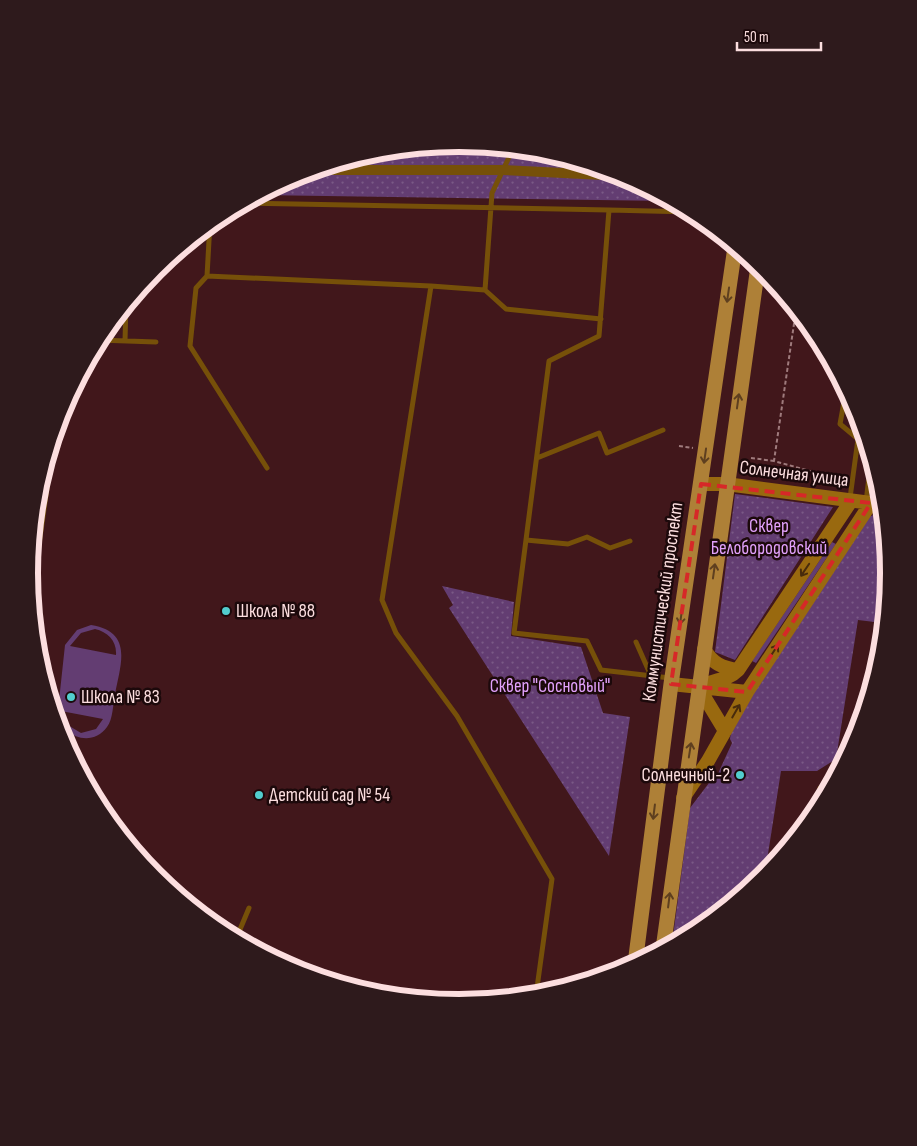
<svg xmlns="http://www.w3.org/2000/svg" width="917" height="1146" font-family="'Sofia Sans Condensed',sans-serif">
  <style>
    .green { fill: #633d72; fill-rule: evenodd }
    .park { fill: url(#park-dots) }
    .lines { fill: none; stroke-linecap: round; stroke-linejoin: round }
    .path { stroke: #9f7b7d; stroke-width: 2; stroke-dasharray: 4 2.5; stroke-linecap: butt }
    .lane { stroke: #765009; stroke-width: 5 }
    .street { stroke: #765009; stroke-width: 10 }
    .secondary { stroke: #99690f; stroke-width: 14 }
    .primary { stroke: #ae8037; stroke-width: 15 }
    .oneway { stroke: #5e3f1f }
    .oneway2 { stroke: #482b0c }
    .marked { fill: none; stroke: #d62828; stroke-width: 4; stroke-dasharray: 10 6; stroke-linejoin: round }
    .poi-dot { fill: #52cdce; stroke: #1c090b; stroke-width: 2 }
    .labels { text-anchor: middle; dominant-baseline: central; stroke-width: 5; stroke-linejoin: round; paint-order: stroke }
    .street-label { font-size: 19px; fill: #fcdedf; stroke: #1c090b }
    .park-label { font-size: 19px; fill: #e2a1fc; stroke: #1c090b }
    .poi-label { font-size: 19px; fill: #fcdedf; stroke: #1c090b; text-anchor: start }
    .rim { fill: none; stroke: #fcdedf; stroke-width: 6 }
  </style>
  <defs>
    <pattern id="park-dots" width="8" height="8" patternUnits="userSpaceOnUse" patternTransform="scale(1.25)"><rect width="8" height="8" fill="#633d72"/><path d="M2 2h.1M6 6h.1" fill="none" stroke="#7a5986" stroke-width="1.8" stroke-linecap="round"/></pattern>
  </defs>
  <rect width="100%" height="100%" fill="#41171b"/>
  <path class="green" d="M 832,542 L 836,544 L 756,663 L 752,661 Z
    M 91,625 C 133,632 121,663 115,694 C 113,704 113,719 107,727 C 91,749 59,736 58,710 L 65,645 L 77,630 ZM 95,629 C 108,632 117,641 116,655 L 70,646 L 81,633 ZM 61,711 L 103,719 L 96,729 L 81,733 L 66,724 Z"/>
  <path class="park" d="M 444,145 C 506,146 564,152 623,176 C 639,182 655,193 670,201 L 259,195 L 294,176 L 375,151 Z
    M 735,494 L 833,507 L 735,660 L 715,652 Z
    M 882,512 L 888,573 L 883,623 L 858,620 L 836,759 L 817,771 L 781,771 L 765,873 L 697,930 L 672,944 L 690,808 L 712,779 L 716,778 L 732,743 L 730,739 L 732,725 L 868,517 Z
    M 442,586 L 514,602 L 511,636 L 581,647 L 603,713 L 630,717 L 609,856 L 449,608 L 453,605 Z"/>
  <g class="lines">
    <path class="path" d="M 272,196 L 272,188
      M 796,310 L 774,461 L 846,481
      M 679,446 L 693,448
      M 751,458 L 774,461"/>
    <path class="lane" d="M 513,149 L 492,193 L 485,290 L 431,286 L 382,600 L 396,633 L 457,716 L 552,879 L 536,995
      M 244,203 L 609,210 L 599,336 L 549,361 L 514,633 L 587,641 L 601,670 L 670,678
      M 609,210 L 691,212
      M 210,223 L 207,276 L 196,288 L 190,346 L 267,468
      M 207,276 L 431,286
      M 485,290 L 506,309 L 601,319
      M 98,340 L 156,342
      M 125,341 L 126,304
      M 846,391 L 840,424 L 858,439 L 850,498
      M 537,458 L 599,433 L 607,453 L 663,430
      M 866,502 L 871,460
      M 526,540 L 568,544 L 587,537 L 610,548 L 630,541
      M 30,558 L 37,559 L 51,460 L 46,459
      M 636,642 L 651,676
      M 816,811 L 820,788 L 828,790
      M 236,939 L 249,908"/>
    <path class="street" d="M 314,170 L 503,170 L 623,176"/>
    <path class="secondary" d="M 701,484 L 726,484 L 871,503 L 882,507
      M 704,649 C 712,663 722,668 738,670
      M 671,684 L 747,692
      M 699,688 C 713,678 726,682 738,670 L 851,501
      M 699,688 L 725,731
      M 683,798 L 708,761 L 747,692 L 871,503"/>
    <path class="primary" d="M 663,949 L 758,266
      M 635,964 L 671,684 L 735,247"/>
  </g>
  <defs><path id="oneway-shaft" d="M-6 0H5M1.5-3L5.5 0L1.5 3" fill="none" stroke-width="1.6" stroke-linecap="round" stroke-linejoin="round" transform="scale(1.25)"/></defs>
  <g class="oneway">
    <use href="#oneway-shaft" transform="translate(728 295) rotate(98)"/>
    <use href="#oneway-shaft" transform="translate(738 401) rotate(-82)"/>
    <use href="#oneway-shaft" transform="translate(705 456) rotate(98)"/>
    <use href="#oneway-shaft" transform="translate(714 571) rotate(-82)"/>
    <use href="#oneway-shaft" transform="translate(681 617) rotate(98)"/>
    <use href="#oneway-shaft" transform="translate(690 750) rotate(-81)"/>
    <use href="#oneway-shaft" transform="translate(654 812) rotate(97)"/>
    <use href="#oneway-shaft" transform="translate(669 900) rotate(-83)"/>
  </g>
  <g class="oneway2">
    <use href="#oneway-shaft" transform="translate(805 570) rotate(124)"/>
    <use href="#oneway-shaft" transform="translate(774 651) rotate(-57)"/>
    <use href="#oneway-shaft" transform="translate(736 711) rotate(-60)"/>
  </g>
  <path class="marked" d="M 701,484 L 871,503 L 747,692 L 671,684 Z"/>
  <g class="poi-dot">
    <circle cx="226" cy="611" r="5"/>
    <circle cx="71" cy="697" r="5"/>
    <circle cx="740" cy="775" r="5"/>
    <circle cx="259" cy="795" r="5"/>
  </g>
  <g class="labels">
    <g class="street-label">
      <text transform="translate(794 474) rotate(7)">Солнечная улица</text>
      <text transform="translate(663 602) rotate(-82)">Коммунистический проспект</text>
    </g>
    <g class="park-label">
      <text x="769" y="526">Сквер<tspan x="769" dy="22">Белобородовский</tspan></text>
      <text x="550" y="686">Сквер "Сосновый"</text>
    </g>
    <g class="poi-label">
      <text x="236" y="611">Школа № 88</text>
      <text x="81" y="697">Школа № 83</text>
      <text x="730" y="775" text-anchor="end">Солнечный-2</text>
      <text x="269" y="795">Детский сад № 54</text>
    </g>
  </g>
  <path d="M0 0H917V1146H0ZM38 573a421 421 0 1 1 842 0a421 421 0 1 1-842 0Z" fill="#2e1a1c" fill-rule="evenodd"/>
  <path class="rim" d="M38 573a421 421 0 1 1 842 0a421 421 0 1 1-842 0Z"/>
  <path d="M737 42v8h84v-8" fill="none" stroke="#fcdedf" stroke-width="2.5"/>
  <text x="744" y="42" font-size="15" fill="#fcdedf" stroke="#1c090b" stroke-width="4" paint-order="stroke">50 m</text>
</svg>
